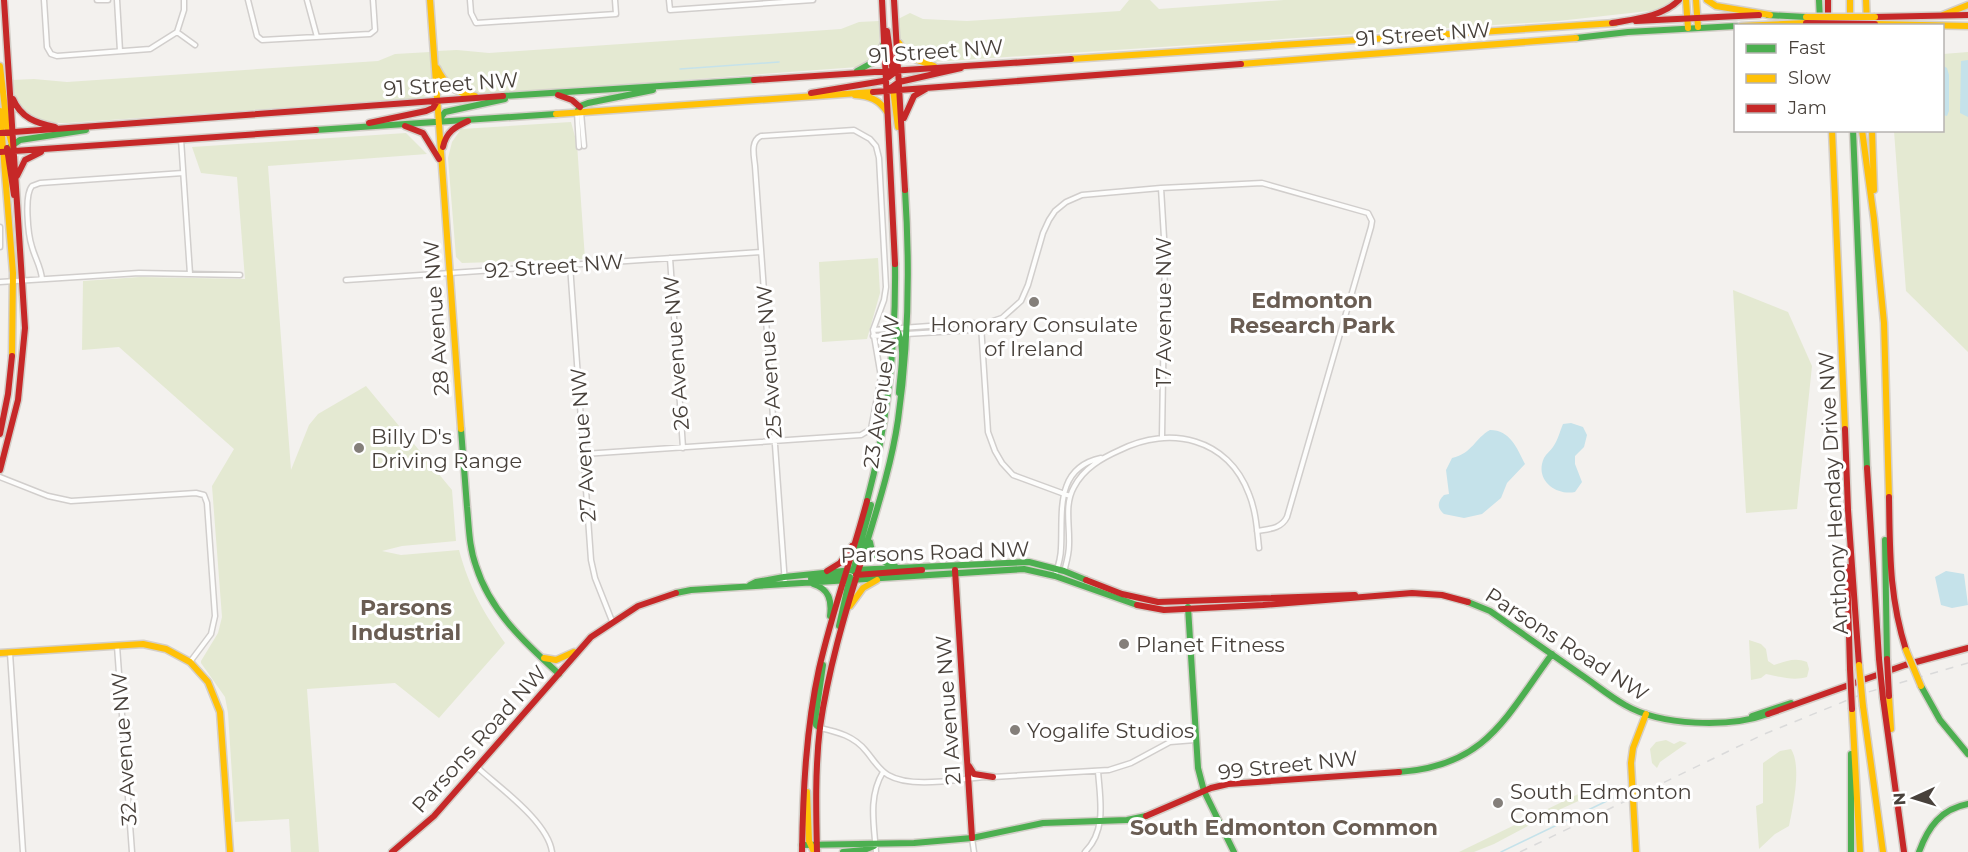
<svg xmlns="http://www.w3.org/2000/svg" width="1968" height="852" font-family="Montserrat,sans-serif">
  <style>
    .green { fill: #e4e9d2 }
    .water { fill: #c5e2ea }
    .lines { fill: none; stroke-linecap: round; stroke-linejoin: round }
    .stream { stroke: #c5e2ea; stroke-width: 1.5 }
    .street-casing { stroke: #d1cecc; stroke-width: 7 }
    .fast-casing { stroke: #d4cfc9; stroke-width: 9 }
    .slow-casing { stroke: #d4cfc9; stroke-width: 9 }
    .jam-casing { stroke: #d4cfc9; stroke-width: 9 }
    .street { stroke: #fdfdfc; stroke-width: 4 }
    .fast { stroke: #4caf50; stroke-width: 6 }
    .slow { stroke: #ffc107; stroke-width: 6 }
    .jam { stroke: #c62828; stroke-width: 6 }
    .rail { stroke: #dadada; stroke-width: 1.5; stroke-dasharray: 8 8; stroke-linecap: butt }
    .slow-bridge-casing { stroke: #d4cfc9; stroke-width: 9; stroke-linecap: butt }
    .jam-bridge-casing { stroke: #d4cfc9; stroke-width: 9; stroke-linecap: butt }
    .slow-bridge { stroke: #ffc107; stroke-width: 6 }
    .jam-bridge { stroke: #c62828; stroke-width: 6 }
    .poi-dot { fill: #847f7a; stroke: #fff; stroke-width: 2 }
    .labels { text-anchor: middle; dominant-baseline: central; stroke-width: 6; stroke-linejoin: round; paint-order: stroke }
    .street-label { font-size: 21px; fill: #48413b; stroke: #fff }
    .poi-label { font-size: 21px; fill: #48413b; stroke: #fff; text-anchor: start }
    .neighbourhood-label { font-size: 22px; font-weight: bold; fill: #6a5d53; stroke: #fff }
  </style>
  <rect width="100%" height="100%" fill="#f3f1ee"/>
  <path class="green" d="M 1129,0 L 1150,0 L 1159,9 L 1284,0 L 1676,0 L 1658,10 L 1558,21 L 932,62 C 903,60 899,44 898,19 L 910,13 L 923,19 L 967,21 L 1120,11 Z
    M 879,21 C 880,41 881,60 858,67 L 493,94 C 459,95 440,88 437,51 L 457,50 L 489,53 L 841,29 L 859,22 Z
    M 430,52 L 432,89 L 426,96 L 421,98 L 67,123 C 34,123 15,116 12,80 L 34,79 L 67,82 L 378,61 L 395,54 Z
    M 1968,52 L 1968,352 L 1906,291 L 1894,131 L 1942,130 L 1943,54 Z
    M 571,122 L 577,144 L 585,259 L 462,263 L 456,257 L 448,158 L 452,142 L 461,129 Z
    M 406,133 L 427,154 L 268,166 L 291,470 L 309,425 L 318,414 L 366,386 L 452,490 L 456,541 L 402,546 L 382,551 L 401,555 L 459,550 C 469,587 483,612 505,643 L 439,718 L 395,683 L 307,689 L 319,852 L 291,852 L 289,819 L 235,822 L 228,713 L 225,697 L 201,663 L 201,661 L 218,633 L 222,617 L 212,486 L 234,449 L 119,347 L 82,350 L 83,281 L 140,277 L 245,279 L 237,177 L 201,173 L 192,147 Z
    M 878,258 L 880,293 L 867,339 L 822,342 L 819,262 Z
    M 1733,290 L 1788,312 L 1812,366 L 1797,509 L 1746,513 Z
    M 1749,640 L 1761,644 L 1766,649 L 1768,661 L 1774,665 C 1786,661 1795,657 1807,662 L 1809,669 L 1807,677 C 1794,681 1780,677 1766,674 L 1761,678 L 1751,680 Z
    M 1666,740 L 1674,744 L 1680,741 L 1687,743 L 1660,762 L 1657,768 L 1652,763 L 1650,749 L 1656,742 Z
    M 1791,749 C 1802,766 1793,806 1789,826 L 1775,834 L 1759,849 L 1756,806 L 1763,803 L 1763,763 L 1780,751 Z
    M 1601,783 L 1605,786 L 1596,793 L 1552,813 L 1494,844 L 1474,852 L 1459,852 Z"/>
  <path class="water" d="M 1968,60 L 1968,117 L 1960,113 L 1961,61 Z
    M 1942,65 L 1947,68 L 1949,75 L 1949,111 L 1947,116 L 1943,115 Z
    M 1571,423 L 1583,427 L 1587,435 L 1584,447 L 1575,456 L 1575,464 L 1582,482 L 1575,492 C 1556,496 1534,480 1544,458 C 1546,454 1551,450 1553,447 C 1558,440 1560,431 1563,424 Z
    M 1490,430 C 1510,430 1517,448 1525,464 L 1507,483 L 1501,498 L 1482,514 L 1464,518 L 1444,514 C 1437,508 1437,502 1444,495 L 1449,494 L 1446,470 L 1452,458 C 1473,453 1475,438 1490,430 Z
    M 1946,571 L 1964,574 L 1968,605 L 1952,608 L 1941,605 L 1935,577 Z"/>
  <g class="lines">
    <path class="stream" d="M 680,69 L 779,62
      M 1501,852 L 1613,798"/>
    <g class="street-casing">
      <path id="street" d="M 44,0 L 47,47 L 51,54 L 57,56 L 150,49 L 177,32 L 184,10 L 184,0
        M 97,0 L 108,0
        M 117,0 L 120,51
        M 248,0 L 257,36 L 262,40 L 370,34 L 375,30 L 373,0
        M 307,0 L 317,37
        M 470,0 L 471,13 L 476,23 L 616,14 L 615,0
        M 669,0 L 670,10 L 813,0
        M 177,32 L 195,45
        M 577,112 L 579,147
        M 581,112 L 584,146
        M 181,139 L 190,274
        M 1161,188 L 1165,254 L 1162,436
        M 0,227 L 0,247
        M 670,258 L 683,448
        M 570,265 L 591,560 L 595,578 L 612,621
        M 42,279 C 41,267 35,258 32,247 C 28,235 24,195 32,186 L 40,183 L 183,173
        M 346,280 L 761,252
        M 0,282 L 139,273 L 240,275
        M 981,325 L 988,432 L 995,451 L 1002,463 L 1013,475 L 1070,496
        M 873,330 L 972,323 L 980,324
        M 873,336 L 973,330 L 981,325 L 1002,318 L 1021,301 L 1028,285 L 1043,233 L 1049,220 L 1055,211 L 1066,202 L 1082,195 L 1161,188 L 1262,183 L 1368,213 L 1372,221 L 1371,227 L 1287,517 C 1281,529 1269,529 1257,531
        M 584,454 L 861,435 L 871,429 L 881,377 L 873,330 L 884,300 L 886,287 L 879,158 L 876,146 L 870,139 L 854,130 L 761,136 C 750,141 754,156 755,166 C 766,306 775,445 785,584
        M 0,477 L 48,496 L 71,501 L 196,493 L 204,495 L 207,503 L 215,616 L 211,634 L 190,662
        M 1064,572 C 1066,564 1069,555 1069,545 C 1070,525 1064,505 1074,487 C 1084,468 1102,458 1120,450 C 1170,425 1228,438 1249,494 C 1256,511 1257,530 1259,548
        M 1055,576 C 1058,567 1061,558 1061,548 C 1063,514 1054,468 1101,458
        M 117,646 L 132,852
        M 10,653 L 23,852
        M 820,728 C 838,732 854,736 866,751 C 873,759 878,769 888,775 C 912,789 958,779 985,777
        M 478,768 C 500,788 548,822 552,852
        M 993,777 L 1109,770 L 1131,763 L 1170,742 L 1195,740
        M 972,838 L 974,852
        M 876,852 C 874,824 868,797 883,772
        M 1085,852 C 1107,830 1100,799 1098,771"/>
    </g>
    <g class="fast-casing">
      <path id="fast" d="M 1819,0 L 1820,21
        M 1768,15 L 1806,17
        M 1576,38 L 1628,32 L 1736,26
        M 857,71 L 875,61 L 884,43
        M 503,96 L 754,80
        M 577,112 L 580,106 L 588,103 L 653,90
        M 439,120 L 445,112 L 505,99
        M 316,130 L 556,114
        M 1853,130 L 1867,468
        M 3,152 L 20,140 L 86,130
        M 896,328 C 907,347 900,372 899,393
        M 461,429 C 463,455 465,481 467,507 C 469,527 469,547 476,566 C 490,611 525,643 559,674
        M 867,501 C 888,423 896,345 895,264
        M 1885,540 L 1887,659
        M 870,542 C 872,557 882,562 895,566
        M 861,562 C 875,515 891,468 898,420 C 909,343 910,267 905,190
        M 853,571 L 871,505
        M 811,579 L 846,575
        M 813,584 C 829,589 832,600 830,616
        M 750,585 L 756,582 L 784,577 L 853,570 L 1029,562 L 1064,571 L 1086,580
        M 676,593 L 691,590 L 1024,569 L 1055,576 L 1137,605
        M 1468,602 L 1490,611 C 1520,632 1550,653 1580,674 C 1595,684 1609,696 1625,705 C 1661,726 1729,728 1768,714
        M 1188,607 L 1198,768 L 1204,791 L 1234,852
        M 839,626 L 850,577
        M 1921,686 L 1940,720 L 1968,754
        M 1752,716 L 1791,703
        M 820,728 L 816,725 L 815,721 L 823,665
        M 1851,754 L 1851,852
        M 1399,772 C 1486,766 1505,718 1552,654
        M 802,845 L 914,843 L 972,838 L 1043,823 L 1127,820 L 1146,816
        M 843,852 L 864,850 L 874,846
        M 1919,852 C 1928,827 1941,809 1968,804"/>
    </g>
    <g class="slow-casing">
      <path id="slow" d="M 430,0 L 461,429
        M 1686,0 L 1688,28
        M 1696,0 L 1698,27
        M 1707,0 L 1716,6 L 1770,15
        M 1850,0 L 1850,23
        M 1866,0 L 1867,23
        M 1943,15 L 1968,5
        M 1875,24 L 1968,26
        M 1741,26 L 1806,23
        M 899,43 L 909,57 L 934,66
        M 1071,59 L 1615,23
        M 1241,64 L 1576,38
        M 0,66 L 7,126 L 12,145
        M 437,68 C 445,85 456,93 475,96
        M 893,89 L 898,127
        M 855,95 C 869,96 879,99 887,112
        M 0,111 L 13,273 L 12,356
        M 556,114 L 873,92
        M 1832,130 L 1845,429
        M 1862,130 L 1874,219 L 1884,323 L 1889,497
        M 1872,130 L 1874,190
        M 850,606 L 863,588 L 877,580
        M 0,653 L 143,644 L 166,649 L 190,662 L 208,682 L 220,712 L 230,852
        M 544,658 L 556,660 L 574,652
        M 1889,696 L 1891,729
        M 1863,706 L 1883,852
        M 1852,709 L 1860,852
        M 807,792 L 809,841 L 814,852
        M 1636,852 L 1631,763 L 1633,748 L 1646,714"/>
    </g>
    <g class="jam-casing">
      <path id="jam" d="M 882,0 L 895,264
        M 894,0 L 905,190
        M 1828,0 L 1828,21
        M 1875,17 L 1968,15
        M 1636,21 L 1759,15
        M 1612,23 C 1635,19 1662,17 1679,0
        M 887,31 L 893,73
        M 754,80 L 1071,59
        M 888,90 L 899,82 L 961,68
        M 873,92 L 1241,64
        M 811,93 L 883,81 L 898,70
        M 558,95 L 572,100 L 580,107
        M 13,99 C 21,118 36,123 55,127
        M 904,118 L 914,96 L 926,89
        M 369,123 L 426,111 L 433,108 L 436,103
        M 405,126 L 423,133 L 439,159
        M 0,133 L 503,96
        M 443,147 C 446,132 455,127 468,121
        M 7,148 L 14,195
        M 0,152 L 316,130
        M 17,176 L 25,160 L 41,152
        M 1845,429 L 1848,510 L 1859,665
        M 0,434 L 8,394 L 12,356
        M 1867,468 L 1879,659
        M 0,470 L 18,400 L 25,328 L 4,0
        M 1889,497 C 1890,553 1889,596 1906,650
        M 1847,567 L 1850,669
        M 955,570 L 972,838
        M 827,571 L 840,563 L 852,546
        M 856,575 L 922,570
        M 1086,580 L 1122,594 L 1158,602 L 1355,595
        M 1137,605 L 1164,610 L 1263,605 L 1412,593 L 1442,595 L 1468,602
        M 1883,698 L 1904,852
        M 1768,714 L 1905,665 L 1968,648
        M 969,766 L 974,774 L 993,777
        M 1146,816 L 1211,788 L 1228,784 L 1399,772
        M 392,852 L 434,816 L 591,637 L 638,606 L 676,593
        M 802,852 C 803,791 806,729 819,669 C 832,612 852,557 867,501
        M 817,852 C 816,811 815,769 820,727 C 828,671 844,616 861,562"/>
    </g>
    <use href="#street" class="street"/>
    <use href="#fast" class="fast"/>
    <use href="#slow" class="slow"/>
    <use href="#jam" class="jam"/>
    <path class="rail" d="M 1520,852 L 1762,735 L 1865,693 L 1968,663"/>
    <g class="slow-bridge-casing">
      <path id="slow-bridge" d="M 1806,17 L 1875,17
        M 1906,650 L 1921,686
        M 1859,665 L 1863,706"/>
    </g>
    <g class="jam-bridge-casing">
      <path id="jam-bridge" d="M 1806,23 L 1875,24
        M 1879,659 L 1883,698
        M 1887,659 L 1889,696
        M 1850,669 L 1852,709"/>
    </g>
    <use href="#slow-bridge" class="slow-bridge"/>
    <use href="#jam-bridge" class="jam-bridge"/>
  </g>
  <g class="poi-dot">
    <circle cx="1034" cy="302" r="6"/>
    <circle cx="359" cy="448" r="6"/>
    <circle cx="1124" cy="644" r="6"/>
    <circle cx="1015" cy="730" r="6"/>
    <circle cx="1498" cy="803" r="6"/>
  </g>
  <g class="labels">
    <g class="street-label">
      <text transform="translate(1423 34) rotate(-4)">91 Street NW</text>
      <text transform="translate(936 51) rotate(-4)">91 Street NW</text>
      <text transform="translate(451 84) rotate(-4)">91 Street NW</text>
      <text transform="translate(554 266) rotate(-4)">92 Street NW</text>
      <text transform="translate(1163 312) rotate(-90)">17 Avenue NW</text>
      <text transform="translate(436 318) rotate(-94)">28 Avenue NW</text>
      <text transform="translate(676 353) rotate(-94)">26 Avenue NW</text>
      <text transform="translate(769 362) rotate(-94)">25 Avenue NW</text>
      <text transform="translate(881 392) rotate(-82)">23 Avenue NW</text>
      <text transform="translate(583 445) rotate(-94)">27 Avenue NW</text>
      <text transform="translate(1833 493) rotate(-93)">Anthony Henday Drive NW</text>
      <text transform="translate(935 552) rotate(-2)">Parsons Road NW</text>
      <text transform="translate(1567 644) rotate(33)">Parsons Road NW</text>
      <text transform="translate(948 710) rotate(-94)">21 Avenue NW</text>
      <text transform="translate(479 739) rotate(-48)">Parsons Road NW</text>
      <text transform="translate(124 749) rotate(-94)">32 Avenue NW</text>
      <text transform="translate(1288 765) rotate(-6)">99 Street NW</text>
    </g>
    <g class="poi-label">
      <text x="1034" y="324" text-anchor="middle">Honorary Consulate<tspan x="1034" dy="24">of Ireland</tspan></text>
      <text x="371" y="436">Billy D's<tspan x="371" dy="24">Driving Range</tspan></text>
      <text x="1136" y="644">Planet Fitness</text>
      <text x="1027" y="730">Yogalife Studios</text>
      <text x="1510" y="791">South Edmonton<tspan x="1510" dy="24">Common</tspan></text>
    </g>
    <g class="neighbourhood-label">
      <text x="1312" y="300">Edmonton<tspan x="1312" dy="25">Research Park</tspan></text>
      <text x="406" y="607">Parsons<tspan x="406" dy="25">Industrial</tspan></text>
      <text x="1284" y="827">South Edmonton Common</text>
    </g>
  </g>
  <rect x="1734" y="24" width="210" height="108" fill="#ffffff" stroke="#b6b3b1" stroke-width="1.5"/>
  <rect x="1746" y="44" width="30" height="9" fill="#4caf50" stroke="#b6b3b1" stroke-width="1.5"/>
  <text x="1788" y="54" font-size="18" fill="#48413b">Fast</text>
  <rect x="1746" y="74" width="30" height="9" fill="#ffc107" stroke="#b6b3b1" stroke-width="1.5"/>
  <text x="1788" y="84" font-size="18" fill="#48413b">Slow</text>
  <rect x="1746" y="104" width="30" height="9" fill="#c62828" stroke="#b6b3b1" stroke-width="1.5"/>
  <text x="1788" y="114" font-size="18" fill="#48413b">Jam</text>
  <g transform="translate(1914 798) rotate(266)" stroke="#ffffff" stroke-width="4.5" paint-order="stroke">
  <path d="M0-4.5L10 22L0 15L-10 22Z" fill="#48413b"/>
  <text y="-9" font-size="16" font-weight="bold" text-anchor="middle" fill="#48413b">N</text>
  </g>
</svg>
